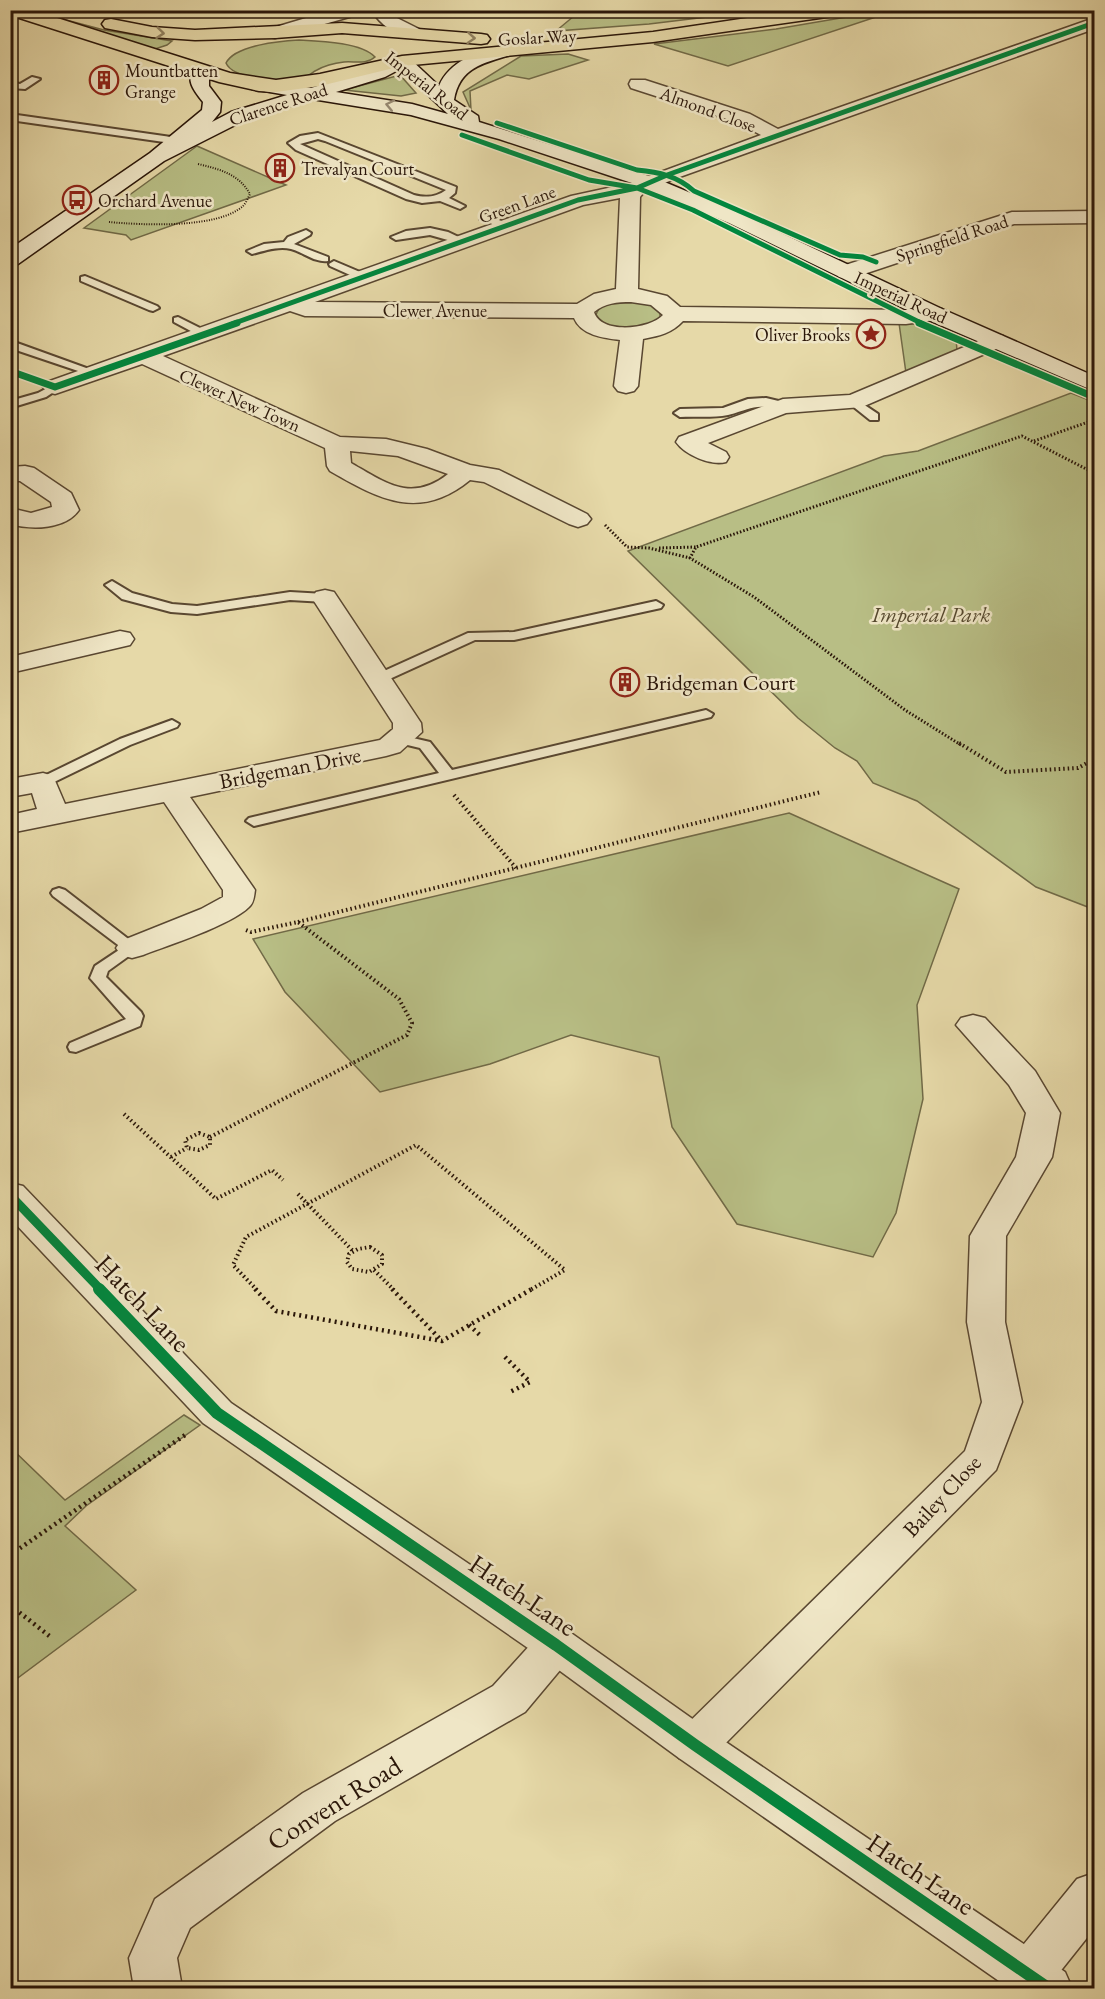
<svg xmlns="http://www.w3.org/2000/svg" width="1105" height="1999" font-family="'EB Garamond',serif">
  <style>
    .green { fill: #b8be85; stroke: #716a47; stroke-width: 1.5 }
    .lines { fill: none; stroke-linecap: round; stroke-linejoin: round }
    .service-casing { stroke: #594731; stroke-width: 4 }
    .minor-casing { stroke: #594731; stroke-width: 3 }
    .tertiary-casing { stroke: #594731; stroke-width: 3 }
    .secondary-casing { stroke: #2a1609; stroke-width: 3 }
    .primary-casing { stroke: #2a1609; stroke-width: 3 }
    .path-far3 { stroke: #2a1609; stroke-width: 2; stroke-dasharray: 1 1.5; stroke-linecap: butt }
    .path-far2 { stroke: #2a1609; stroke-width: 3; stroke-dasharray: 1.5 2; stroke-linecap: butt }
    .path-far1 { stroke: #2a1609; stroke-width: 4; stroke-dasharray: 1.5 3; stroke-linecap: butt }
    .path { stroke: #2a1609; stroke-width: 4.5; stroke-dasharray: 2 4; stroke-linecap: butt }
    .service { fill: #efe6c6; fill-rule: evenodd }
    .minor { fill: #efe6c6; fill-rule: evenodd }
    .tertiary { fill: #efe6c6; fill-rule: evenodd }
    .secondary { fill: #efe6c6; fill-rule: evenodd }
    .primary { fill: #e6d9a8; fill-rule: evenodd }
    .cycleway-far3-casing { stroke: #efe6c6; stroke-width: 8 }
    .cycleway-far2-casing { stroke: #efe6c6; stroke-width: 10 }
    .cycleway-far1-casing { stroke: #efe6c6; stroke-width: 13 }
    .cycleway-casing { stroke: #efe6c6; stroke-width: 16 }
    .cycleway-far3 { stroke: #00873e; stroke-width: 5 }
    .cycleway-far2 { stroke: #00873e; stroke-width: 7 }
    .cycleway-far1 { stroke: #00873e; stroke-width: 9 }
    .cycleway { stroke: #00873e; stroke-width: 12 }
    .oneway { stroke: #918160 }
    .oneway2 { stroke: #968871 }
    .labels { text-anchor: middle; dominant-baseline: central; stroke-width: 5; stroke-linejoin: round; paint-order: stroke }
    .far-street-label { font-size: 18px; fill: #2a1609; stroke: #efe6c6 }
    .far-poi-label { font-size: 18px; fill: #2a1609; stroke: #efe6c6; text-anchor: start }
    .park-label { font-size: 22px; font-style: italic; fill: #55482e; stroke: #efe6c6 }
    .poi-label { font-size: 22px; fill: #2a1609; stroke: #efe6c6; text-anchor: start }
    .street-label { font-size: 22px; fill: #2a1609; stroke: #efe6c6 }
    .near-street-label { font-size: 27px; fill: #2a1609; stroke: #efe6c6 }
  </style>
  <rect width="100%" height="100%" fill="#e6d9a8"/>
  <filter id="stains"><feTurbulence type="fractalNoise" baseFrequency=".00333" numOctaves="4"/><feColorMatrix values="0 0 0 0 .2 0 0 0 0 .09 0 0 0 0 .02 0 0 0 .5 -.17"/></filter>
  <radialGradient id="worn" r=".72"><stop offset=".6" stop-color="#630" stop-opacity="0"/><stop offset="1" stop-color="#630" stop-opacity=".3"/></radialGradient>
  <path class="green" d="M 32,11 L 104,30 L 172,41 L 167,45 L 155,49 Z
    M 580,11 L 580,10 L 757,11 L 649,24 L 556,31 Z
    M 873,11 L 887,11 L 879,12 L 885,14 L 728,66 L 654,44 L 776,29 L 876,12 Z
    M 299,40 C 318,41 361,42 375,57 C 366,65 355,61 344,62 C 336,63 324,66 317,70 C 312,72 310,76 305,77 C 288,82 234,81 226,63 C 235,45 281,41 299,40 Z
    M 568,54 L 588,60 L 529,79 L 507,75 L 470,91 L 471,110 L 463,92 L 521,56 Z
    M 400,75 L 416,93 L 401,96 L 344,90 Z
    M 197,146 L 286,185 L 131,240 L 126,235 L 84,228 Z
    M 629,301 L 648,303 L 660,310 L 660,319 C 643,328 609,335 596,315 C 600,301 617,302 629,301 Z
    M 899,323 C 921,323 936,326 956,337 L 957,351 L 906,373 Z
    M 1071,393 L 1094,402 L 1094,908 L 1093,909 L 1036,887 L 917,801 L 873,783 L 857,761 L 835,748 L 798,718 L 628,551 L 884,456 L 918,451 Z
    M 789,813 L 959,889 L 917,1005 L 923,1099 L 896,1213 L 873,1257 L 737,1224 L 672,1127 L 659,1057 L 571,1035 L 490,1064 L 380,1092 L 285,992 L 253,939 Z
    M 184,1415 L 200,1425 L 86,1506 L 65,1526 L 136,1590 L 11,1683 L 11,1448 L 65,1500 Z"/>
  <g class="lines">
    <g class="service-casing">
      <path id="service" d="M 32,77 L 40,79 L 25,89 L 10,88 L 10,82 L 20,84 Z
        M 10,114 L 178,138 L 183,141 L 178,144 L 10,120 Z
        M 318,133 L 456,187 L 455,193 L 449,198 L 465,206 L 460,209 L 440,201 L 422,203 L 406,199 L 296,150 L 288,143 L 300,136 ZM 318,139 L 325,141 L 446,190 C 437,197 425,198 414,195 L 300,144 Z
        M 484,214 L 511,225 L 512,227 L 507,230 L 480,219 L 480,215 Z
        M 430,228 L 448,232 L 467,241 L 462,244 L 430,235 L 396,240 L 391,237 L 406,231 Z
        M 306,230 L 311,233 L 310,235 L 294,244 L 328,257 L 328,261 C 315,263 303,252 291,249 C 278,246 264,251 252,254 L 247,251 L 264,244 L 284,242 L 288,237 Z
        M 334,261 L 367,275 L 368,277 L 363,280 L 359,279 L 330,266 L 329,264 Z
        M 85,276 L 157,306 L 159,308 L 153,311 L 149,310 L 81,281 L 81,277 Z
        M 178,317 L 210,333 L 212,335 L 210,337 L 202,337 L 174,322 L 174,318 Z
        M 10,342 L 17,343 L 100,373 L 98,375 L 90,375 L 10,348 Z
        M 55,384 L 61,387 L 46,397 L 10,408 L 10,401 L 38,393 Z
        M 766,398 L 787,403 L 789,406 L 783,410 C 753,403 754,408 728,415 C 713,418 695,416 680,417 L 674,413 L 680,409 L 723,408 L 748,399 Z
        M 854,398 L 878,414 L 878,420 L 870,420 L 850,404 L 850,400 Z
        M 112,581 L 132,593 L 172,604 L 197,606 L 290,592 L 325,594 L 332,598 L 325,602 L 290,600 L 197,614 L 171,612 L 122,599 L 105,585 Z
        M 656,601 L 663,605 L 661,608 L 514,640 L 475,640 L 383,682 L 373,682 L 371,679 L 373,676 L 468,633 L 514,632 Z
        M 706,710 L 713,714 L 711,717 L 254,826 L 246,821 L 249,818 L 439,773 L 420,748 L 395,742 L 393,739 L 400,735 L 430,742 L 452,770 Z
        M 172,720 L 179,724 L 177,727 L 130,745 L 48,785 L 38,785 L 36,782 L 38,779 L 120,739 Z
        M 59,888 L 65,890 L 140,948 L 108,971 L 106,977 L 141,1012 L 143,1016 L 140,1026 L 76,1052 L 70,1051 L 68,1047 L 70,1043 L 126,1019 L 90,978 L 95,966 L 122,948 L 53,896 L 51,893 L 53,890 Z"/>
    </g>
    <g class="minor-casing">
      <path id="minor" d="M 1094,18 L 1094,29 L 674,179 L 644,192 L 640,197 L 638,289 L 667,296 L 680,307 L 906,310 L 934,307 L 942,309 L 945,314 L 942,319 L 906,324 L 683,321 C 672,333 659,336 643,339 L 638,386 L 634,391 L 626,393 L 618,391 L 614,386 L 620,340 C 603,338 581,335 574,318 L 305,316 L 290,311 L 163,356 L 340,437 L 386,439 L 427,449 L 470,465 L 499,470 L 587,514 L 591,519 L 587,524 L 578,527 L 569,524 L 484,482 L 470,480 C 420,521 380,500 330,471 L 327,466 L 325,448 L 142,364 L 55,394 L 47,392 L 43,387 L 47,382 L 571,196 L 631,183 L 761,135 L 736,122 L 631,88 L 629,84 L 631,80 L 645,80 L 750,114 L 778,129 ZM 620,198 L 616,289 L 594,294 L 577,304 L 315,302 L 583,205 ZM 631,302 L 651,305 L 663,315 C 651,329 601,335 594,312 C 605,303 617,302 631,302 ZM 350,451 L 398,456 L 448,474 C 411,503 386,483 351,463 Z
        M 1094,211 L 1094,223 L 1014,224 L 855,277 L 847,278 L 839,277 L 836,272 L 839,267 L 1012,212 Z
        M 995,334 L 1003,336 L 1006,341 L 1003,346 L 862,407 L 786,413 L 708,443 L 726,452 L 729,457 L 726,462 C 711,466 685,455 676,442 L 679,437 L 783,399 L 850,395 Z
        M 25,466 L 34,468 L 71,493 L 79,510 C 65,530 31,530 10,524 L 10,508 L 31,513 L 52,507 L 51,502 L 20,481 L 10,481 L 10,467 Z
        M 325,590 L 334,592 L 338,598 L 421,723 L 422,732 L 400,752 L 386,756 L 190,797 L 255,890 C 254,896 254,903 249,907 C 231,925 169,945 143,955 L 132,958 L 121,955 L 116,948 L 121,941 L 201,909 L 223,897 L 223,890 L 164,802 L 10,833 L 10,815 L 37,809 L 32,793 L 10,797 L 10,779 L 43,773 L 53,776 L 65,804 L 380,740 L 393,729 L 393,723 L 312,598 L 316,592 Z
        M 120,631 L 130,633 L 134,639 L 130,645 L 10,673 L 10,657 Z
        M 973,1015 L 985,1018 L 1035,1071 L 1060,1113 L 1052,1157 L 1006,1236 L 1005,1322 L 1022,1402 L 996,1470 L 711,1758 L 695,1764 L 679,1758 L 673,1745 L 679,1732 L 965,1451 L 982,1402 L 967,1322 L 970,1236 L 1016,1157 L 1026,1113 L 1009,1085 L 956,1025 L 961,1018 Z
        M 556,1628 L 571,1633 L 578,1645 L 571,1657 L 525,1712 L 335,1821 L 190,1928 L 177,1958 L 182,1988 L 134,1988 L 129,1958 L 155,1899 L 303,1793 L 493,1686 L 541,1633 Z
        M 1094,1873 L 1094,1929 L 1047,1988 L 1010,1988 L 1004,1975 L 1011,1960 L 1077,1879 Z"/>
    </g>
    <g class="tertiary-casing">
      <path id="tertiary" d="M 333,10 L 362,10 L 360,14 L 275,38 L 269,37 L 266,33 L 269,29 Z
        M 372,10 L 389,10 L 391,15 L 419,29 L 422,33 L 419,37 C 403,41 379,25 372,10 Z
        M 10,1183 L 23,1186 L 231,1403 L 571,1633 L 711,1732 L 1065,1972 L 1072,1988 L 1009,1988 L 679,1758 L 541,1657 L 203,1423 L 10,1218 Z"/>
    </g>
    <g class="secondary-casing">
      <path id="secondary" d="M 504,46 L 510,47 L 513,51 L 510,55 C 483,63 459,68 454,100 L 478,116 L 479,122 L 655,178 L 743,215 L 942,309 L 1094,376 L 1094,391 L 926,319 L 729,223 L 641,186 L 499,139 L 411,115 L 312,99 L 245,120 L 164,161 L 18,264 L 10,265 L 10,249 L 150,153 L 202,110 L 203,102 C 194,91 185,80 194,66 L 206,66 L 209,70 L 209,86 L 221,102 L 220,112 L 212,122 L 231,112 L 287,95 L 252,89 L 250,85 L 252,81 L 259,79 L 311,88 L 373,69 L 396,57 L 408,57 L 439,86 C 450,60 478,52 504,46 ZM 400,69 L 448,114 L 412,104 L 336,92 L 385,77 Z"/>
    </g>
    <g class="primary-casing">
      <path id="primary" d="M 10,10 L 32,10 L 230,73 L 276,80 L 320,74 L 402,56 L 653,32 L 801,10 L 849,10 L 841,15 L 653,42 L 402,66 L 320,86 L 276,92 L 259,91 L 219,82 L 10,15 Z
        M 111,19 L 152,27 L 195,30 L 342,23 L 481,34 L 487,35 L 490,39 L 487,43 L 481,44 L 342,33 L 275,38 L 195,40 L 152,37 L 105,28 L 102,24 L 105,20 Z"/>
    </g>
    <path class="path-far3" d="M 109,222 C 141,225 218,229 243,206 C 246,203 248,198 250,194 C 239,174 219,169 198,164"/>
    <path class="path-far2" d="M 10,371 L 27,377
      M 1034,441 L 1094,420
      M 605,525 L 627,547 L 649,548 L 690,558
      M 659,548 L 696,547
      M 961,745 L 905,710 L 754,597 L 690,558 L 696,547 L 1022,436 L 1094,473"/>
    <path class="path-far1" d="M 959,743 L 1006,772 L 1078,768 L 1094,759
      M 454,795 L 516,868
      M 298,922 L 821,792
      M 124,1114 L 216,1199 L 272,1170 L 283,1180
      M 199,1133 L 210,1137 L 210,1145 L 199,1150 L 187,1148 L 185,1140 Z
      M 210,1137 L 407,1035 L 412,1023 L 399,999 L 298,922 L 251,932 L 246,930
      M 171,1157 L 187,1148
      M 298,1194 L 353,1251
      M 370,1247 L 382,1255 L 382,1264 L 369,1272 L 352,1269 L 347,1262 L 349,1254 L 358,1249 Z
      M 374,1270 L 394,1290
      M 257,1290 L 233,1265 L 246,1237 L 416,1145 L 565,1270 L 530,1290"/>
    <path class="path" d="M 255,1289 L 276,1311 L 442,1341 L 532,1289
      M 392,1289 L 442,1341
      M 469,1325 L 482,1337
      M 505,1357 L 530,1382 L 510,1392
      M 10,1555 L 188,1433
      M 10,1605 L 52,1638"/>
    <use href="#service" class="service"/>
    <use href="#minor" class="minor"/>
    <use href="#tertiary" class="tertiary"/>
    <use href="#secondary" class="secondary"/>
    <use href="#primary" class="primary"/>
    <g class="cycleway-far3-casing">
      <path id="cycleway-far3" d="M 497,123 L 637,170 C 659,172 677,176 694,191 L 840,255 L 863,257 L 876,262
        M 462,135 L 589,180 L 637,188 L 693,210 L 923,324
        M 232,324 L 578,200 L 637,188 L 667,175 L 1094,23"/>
    </g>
    <g class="cycleway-far2-casing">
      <path id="cycleway-far2" d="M 919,323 L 1094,397
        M 10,371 L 55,387 L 237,323"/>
    </g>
    <g class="cycleway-far1-casing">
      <path id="cycleway-far1" d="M 10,1195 L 101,1290"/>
    </g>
    <g class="cycleway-casing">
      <path id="cycleway" d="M 99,1289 L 217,1413 L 556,1645 L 695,1745 L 1048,1988"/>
    </g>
    <use href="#cycleway-far3" class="cycleway-far3"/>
    <use href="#cycleway-far2" class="cycleway-far2"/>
    <use href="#cycleway-far1" class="cycleway-far1"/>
    <use href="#cycleway" class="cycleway"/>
  </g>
  <defs><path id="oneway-chevron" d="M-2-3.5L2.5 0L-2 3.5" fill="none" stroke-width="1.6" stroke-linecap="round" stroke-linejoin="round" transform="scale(1.5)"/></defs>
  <g class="oneway">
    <use href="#oneway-chevron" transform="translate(160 33) rotate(6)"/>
    <use href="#oneway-chevron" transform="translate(471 38) rotate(4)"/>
  </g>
  <use class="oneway2" href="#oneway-chevron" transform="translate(390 105) rotate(-168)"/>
  <defs>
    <g id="building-ring" transform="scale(1.5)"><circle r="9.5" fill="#efe6c6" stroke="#8f2418" stroke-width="1.5"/><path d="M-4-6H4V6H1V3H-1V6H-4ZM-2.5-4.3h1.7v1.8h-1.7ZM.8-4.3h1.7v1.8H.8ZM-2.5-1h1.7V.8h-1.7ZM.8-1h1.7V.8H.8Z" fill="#8f2418"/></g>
    <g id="bus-ring" transform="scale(1.5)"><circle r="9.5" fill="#efe6c6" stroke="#8f2418" stroke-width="1.5"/><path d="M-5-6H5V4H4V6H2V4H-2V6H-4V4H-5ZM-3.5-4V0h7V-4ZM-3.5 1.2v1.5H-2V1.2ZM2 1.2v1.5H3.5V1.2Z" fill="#8f2418"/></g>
    <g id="sight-ring" transform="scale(1.5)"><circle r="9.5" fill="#efe6c6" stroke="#8f2418" stroke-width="1.5"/><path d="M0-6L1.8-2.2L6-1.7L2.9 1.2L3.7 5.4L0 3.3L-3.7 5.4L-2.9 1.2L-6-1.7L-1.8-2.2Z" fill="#8f2418"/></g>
  </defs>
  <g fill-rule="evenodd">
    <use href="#building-ring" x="104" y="80"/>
    <use href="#building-ring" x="280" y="168"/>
    <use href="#bus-ring" x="77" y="200"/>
    <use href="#sight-ring" x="871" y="334"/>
    <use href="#building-ring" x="625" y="682"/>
  </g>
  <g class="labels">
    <g class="far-street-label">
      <text transform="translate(537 37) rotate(-3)">Goslar Way</text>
      <text transform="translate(427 85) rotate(38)">Imperial Road</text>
      <text transform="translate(278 104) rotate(-18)">Clarence Road</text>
      <text transform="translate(708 109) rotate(20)">Almond Close</text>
      <text transform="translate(517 204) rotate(-20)">Green Lane</text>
      <text transform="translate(952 238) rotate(-18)">Springfield Road</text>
      <text transform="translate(901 297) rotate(25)">Imperial Road</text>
      <text x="435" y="310">Clewer Avenue</text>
      <text transform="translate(240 400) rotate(24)">Clewer New Town</text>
    </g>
    <g class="far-poi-label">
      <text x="125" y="70">Mountbatten<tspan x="125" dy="21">Grange</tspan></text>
      <text x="301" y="168">Trevalyan Court</text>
      <text x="98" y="200">Orchard Avenue</text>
      <text x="850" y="334" text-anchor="end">Oliver Brooks</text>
    </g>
    <g class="park-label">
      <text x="931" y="614">Imperial Park</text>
    </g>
    <g class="poi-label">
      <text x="646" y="682">Bridgeman Court</text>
    </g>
    <g class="street-label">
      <text transform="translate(290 768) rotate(-11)">Bridgeman Drive</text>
      <text transform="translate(942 1496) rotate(-47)">Bailey Close</text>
    </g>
    <g class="near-street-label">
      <text transform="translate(143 1303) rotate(46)">Hatch Lane</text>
      <text transform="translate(523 1595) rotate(34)">Hatch Lane</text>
      <text transform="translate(334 1803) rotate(-32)">Convent Road</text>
      <text transform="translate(921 1874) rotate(34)">Hatch Lane</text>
    </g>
  </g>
  <rect width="1105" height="1999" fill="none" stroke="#e6d9a8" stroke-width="36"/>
  <rect x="12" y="12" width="1081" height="1975" fill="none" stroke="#2a1609" stroke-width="3"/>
  <rect x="18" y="18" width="1069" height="1963" fill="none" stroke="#2a1609" stroke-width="1.5"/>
  <rect width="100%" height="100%" filter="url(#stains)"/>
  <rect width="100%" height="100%" fill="url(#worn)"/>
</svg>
